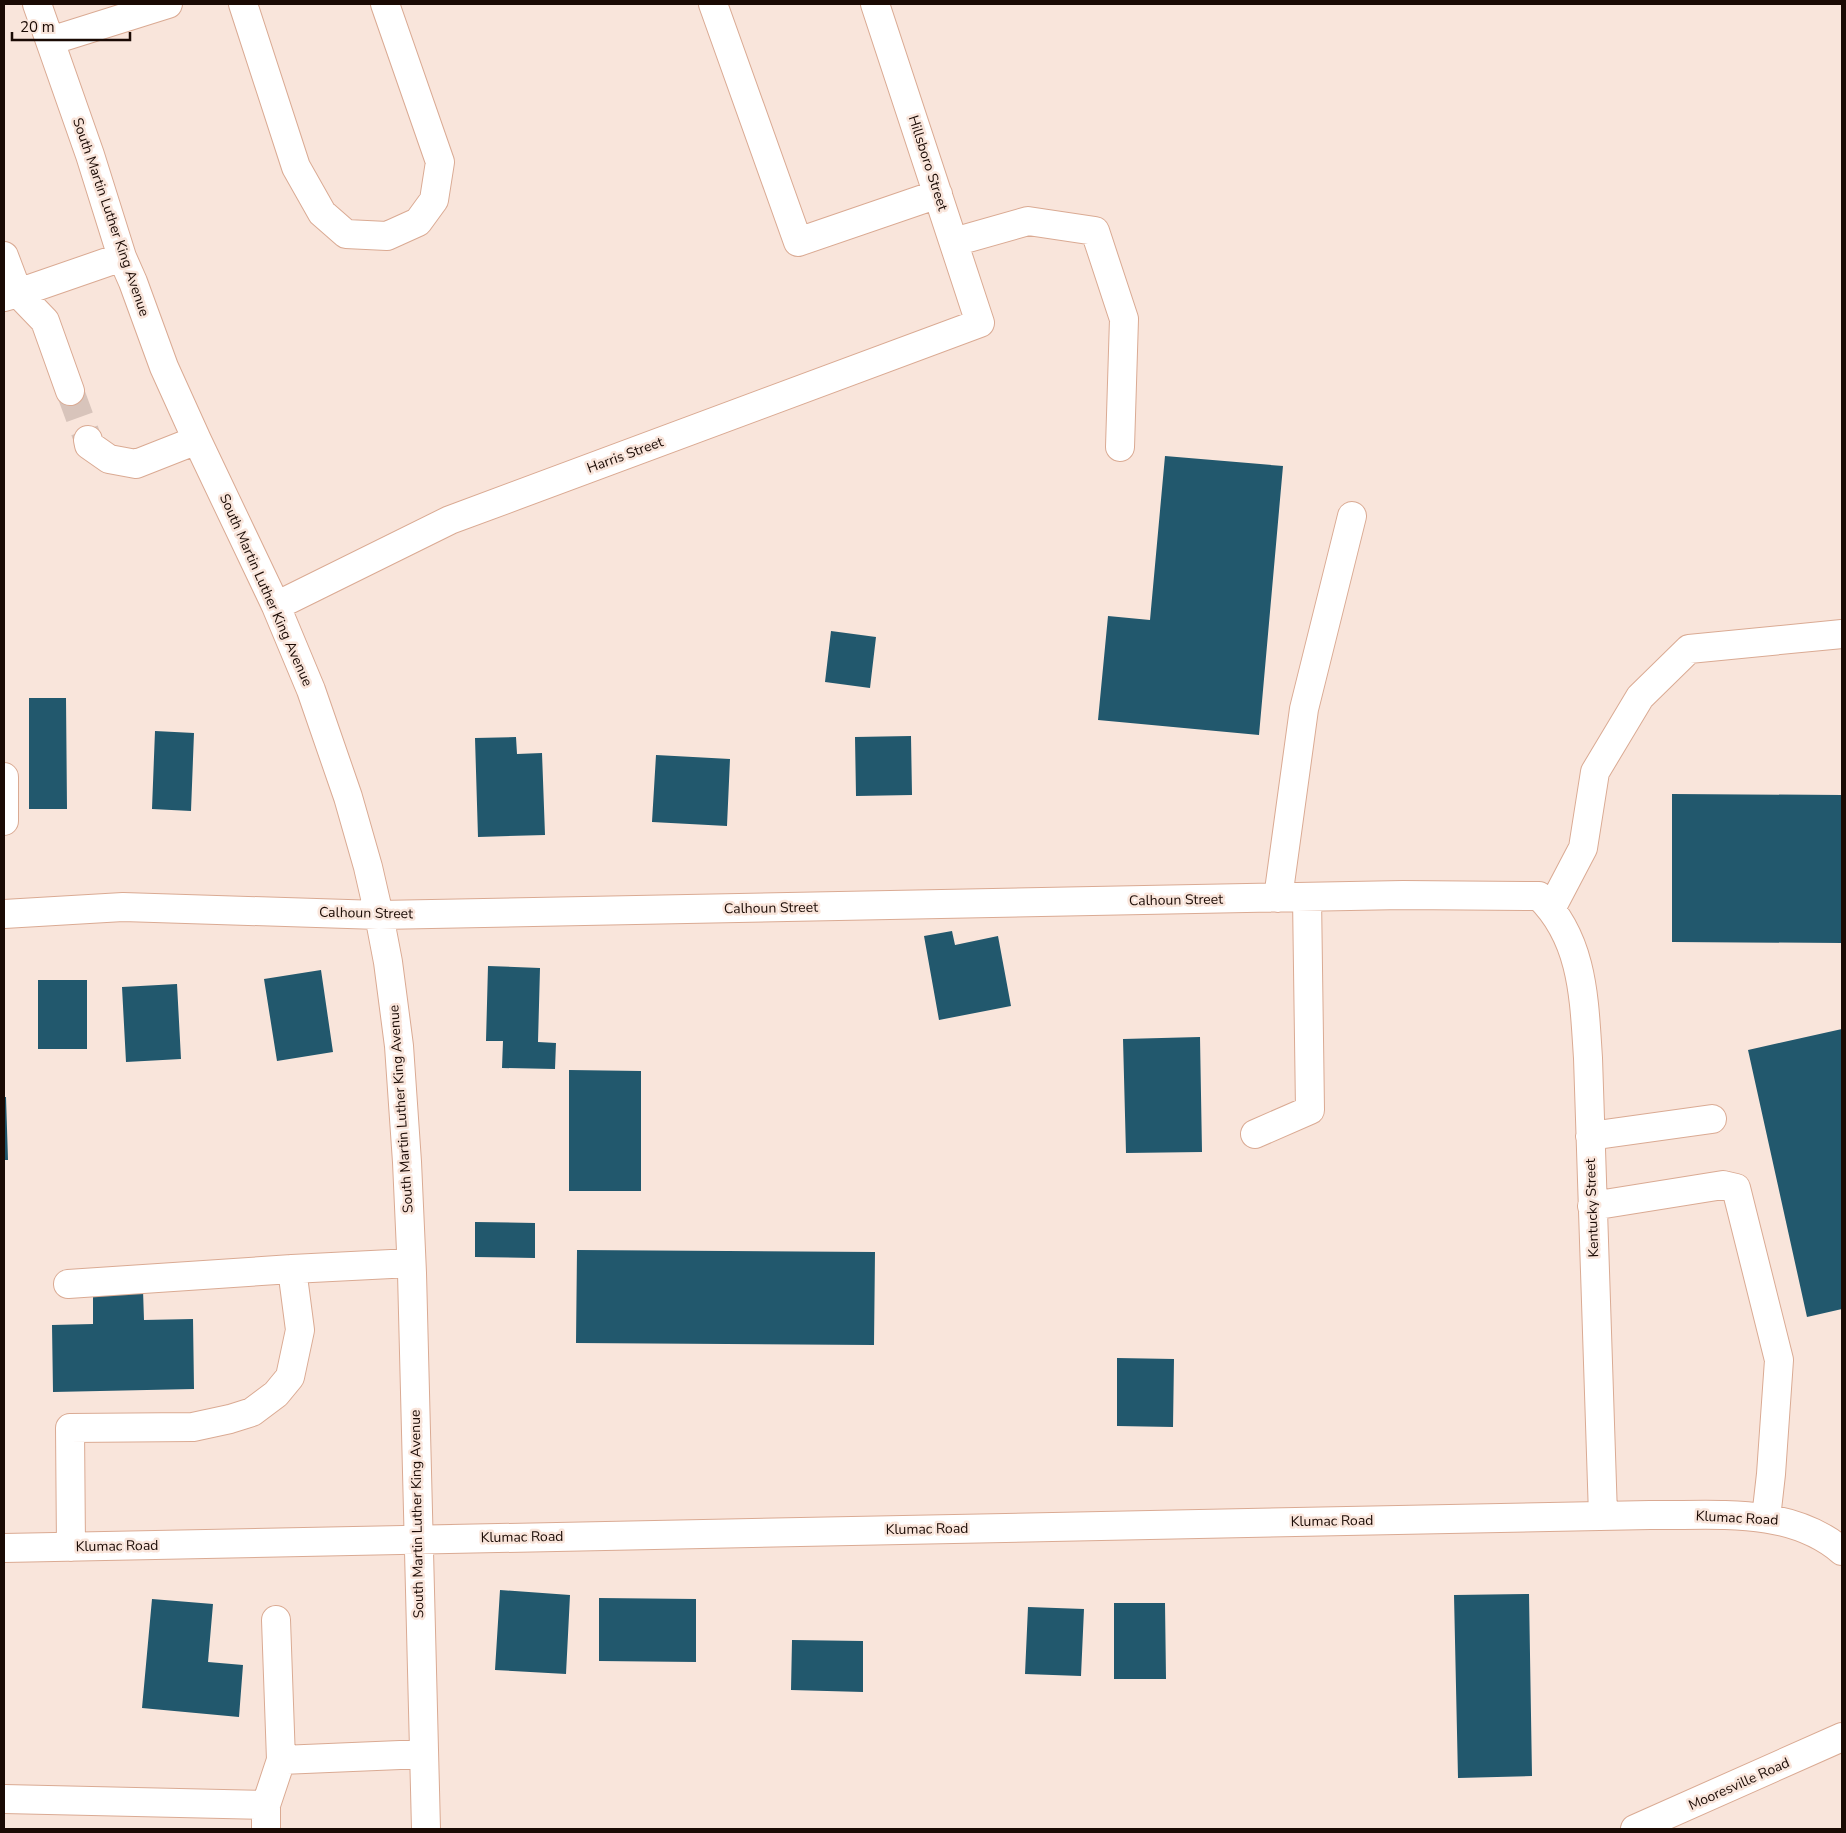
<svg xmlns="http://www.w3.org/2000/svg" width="1846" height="1833" font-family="'Nunito Sans',sans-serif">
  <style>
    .building { fill: #22586d }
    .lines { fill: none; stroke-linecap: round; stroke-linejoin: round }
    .minor-tunnel { stroke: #d8c4bb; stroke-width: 28; stroke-dasharray: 28 14; stroke-linecap: butt }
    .minor-casing { stroke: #daaa93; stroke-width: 30 }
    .minor { stroke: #fff; stroke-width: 28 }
    .labels { text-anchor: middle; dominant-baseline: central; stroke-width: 5; stroke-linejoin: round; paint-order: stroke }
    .street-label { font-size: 14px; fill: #1a0a04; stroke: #f9e5db }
  </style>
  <rect width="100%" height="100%" fill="#f9e5db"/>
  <path class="building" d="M 1165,456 L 1283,466 L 1259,735 L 1098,720 L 1108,616 L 1150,620 Z
    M 831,631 L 876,637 L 870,688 L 825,682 Z
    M 29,698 L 66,698 L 67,809 L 29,809 Z
    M 155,731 L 194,733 L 191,811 L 152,809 Z
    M 911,736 L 912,795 L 856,796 L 855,737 Z
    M 516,737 L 517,754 L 542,753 L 545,835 L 478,837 L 475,738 Z
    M 656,755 L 730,759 L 727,826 L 652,822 Z
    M 1672,794 L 1842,795 L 1842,943 L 1672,942 Z
    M 952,931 L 955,945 L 998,936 L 1011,1006 L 939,1020 L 924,936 Z
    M 488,966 L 540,968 L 538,1042 L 556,1043 L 555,1069 L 502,1068 L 503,1041 L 486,1041 Z
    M 321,970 L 333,1052 L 277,1061 L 264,979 Z
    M 38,980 L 87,980 L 87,1049 L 38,1049 Z
    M 177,984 L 181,1059 L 126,1062 L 122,987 Z
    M 1842,1029 L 1842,1309 L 1807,1317 L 1748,1050 Z
    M 1200,1037 L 1202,1152 L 1126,1153 L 1123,1039 Z
    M 569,1070 L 641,1071 L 641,1191 L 569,1191 Z
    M 4,1097 L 6,1097 L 8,1160 L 4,1160 Z
    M 475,1222 L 535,1223 L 535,1258 L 475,1257 Z
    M 577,1250 L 875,1252 L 874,1345 L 576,1343 Z
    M 143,1290 L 144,1320 L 193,1319 L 194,1389 L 53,1392 L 52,1325 L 93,1324 L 93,1292 Z
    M 1117,1358 L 1174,1359 L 1173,1427 L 1117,1426 Z
    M 500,1590 L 570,1595 L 566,1674 L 495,1670 Z
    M 1529,1594 L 1532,1776 L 1458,1778 L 1454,1595 Z
    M 599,1598 L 696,1599 L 696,1662 L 599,1661 Z
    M 152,1599 L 213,1604 L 208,1662 L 243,1665 L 239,1717 L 142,1708 Z
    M 1114,1603 L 1165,1603 L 1166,1679 L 1114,1679 Z
    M 1028,1607 L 1084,1609 L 1081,1676 L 1025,1674 Z
    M 792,1640 L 863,1641 L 863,1692 L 791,1690 Z"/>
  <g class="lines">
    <path class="minor-tunnel" d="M 70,391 L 88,440"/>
    <g class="minor-casing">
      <path id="minor" d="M 37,4 L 90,155 L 122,257 L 133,282 L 164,367 L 197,440 L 276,606 L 311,690 L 348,797 L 368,867 L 379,915 L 388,962 L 399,1046 L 407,1162 L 412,1273 L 426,1829
        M 243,4 L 296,167 L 322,213 L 346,234 L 387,236 L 418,222 L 434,200 L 440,162 L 385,4
        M 713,4 L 798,242 L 938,194
        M 50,41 L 168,4
        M 954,242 L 1028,221 L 1095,231 L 1124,319 L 1120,447
        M 4,256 L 18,293 L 122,257
        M 4,297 L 18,293 L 45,321 L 70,391
        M 88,440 L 89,445 L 109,459 L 136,464 L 197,440
        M 276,606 L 450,520 L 980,323 L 875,4
        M 4,777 L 4,821
        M 1278,898 L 1304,709 L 1352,516
        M 1551,909 L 1583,848 L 1595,772 L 1640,697 L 1689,649 L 1842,634
        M 4,914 L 123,907 L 379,915 L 1403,895 L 1539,896 C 1584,940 1584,1000 1588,1058 L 1603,1515
        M 1255,1134 L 1310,1110 L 1307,897
        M 1590,1136 L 1712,1119
        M 1592,1206 L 1723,1185 L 1736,1188 L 1779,1360 L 1771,1474 L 1766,1518
        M 68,1284 L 292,1269
        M 71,1547 L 70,1428 L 193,1427 L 230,1419 L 252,1412 L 276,1394 L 290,1377 L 300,1330 L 292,1269 L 411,1263
        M 4,1548 L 1650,1515 C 1715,1516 1789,1506 1842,1551
        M 281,1760 L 424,1754
        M 4,1799 L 266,1805
        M 266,1829 L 266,1805 L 281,1760 L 276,1620
        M 1635,1829 L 1842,1737"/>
    </g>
    <use href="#minor" class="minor"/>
  </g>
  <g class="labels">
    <g class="street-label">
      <text transform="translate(928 163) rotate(72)">Hillsboro Street</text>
      <text transform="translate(111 217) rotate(71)">South Martin Luther King Avenue</text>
      <text transform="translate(625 455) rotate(-20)">Harris Street</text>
      <text transform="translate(266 590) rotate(66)">South Martin Luther King Avenue</text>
      <text transform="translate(1176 900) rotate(-1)">Calhoun Street</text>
      <text transform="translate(771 908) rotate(-1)">Calhoun Street</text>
      <text transform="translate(366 913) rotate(1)">Calhoun Street</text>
      <text transform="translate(401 1109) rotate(-94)">South Martin Luther King Avenue</text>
      <text transform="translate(1592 1208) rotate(-92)">Kentucky Street</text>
      <text transform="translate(417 1514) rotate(-91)">South Martin Luther King Avenue</text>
      <text transform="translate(1737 1518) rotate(3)">Klumac Road</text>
      <text transform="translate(1332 1521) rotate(-1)">Klumac Road</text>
      <text transform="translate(927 1529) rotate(-1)">Klumac Road</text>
      <text transform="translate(522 1537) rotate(-1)">Klumac Road</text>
      <text transform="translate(117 1546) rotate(-1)">Klumac Road</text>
      <text transform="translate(1739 1784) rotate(-24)">Mooresville Road</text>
    </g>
  </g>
  <rect width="1846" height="1833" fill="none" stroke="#1a0a04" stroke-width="10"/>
  <path d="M12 32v8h118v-8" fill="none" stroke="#1a0a04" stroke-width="2.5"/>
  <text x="20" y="32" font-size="15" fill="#1a0a04" stroke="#f9e5db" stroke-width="4" paint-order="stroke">20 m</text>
</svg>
